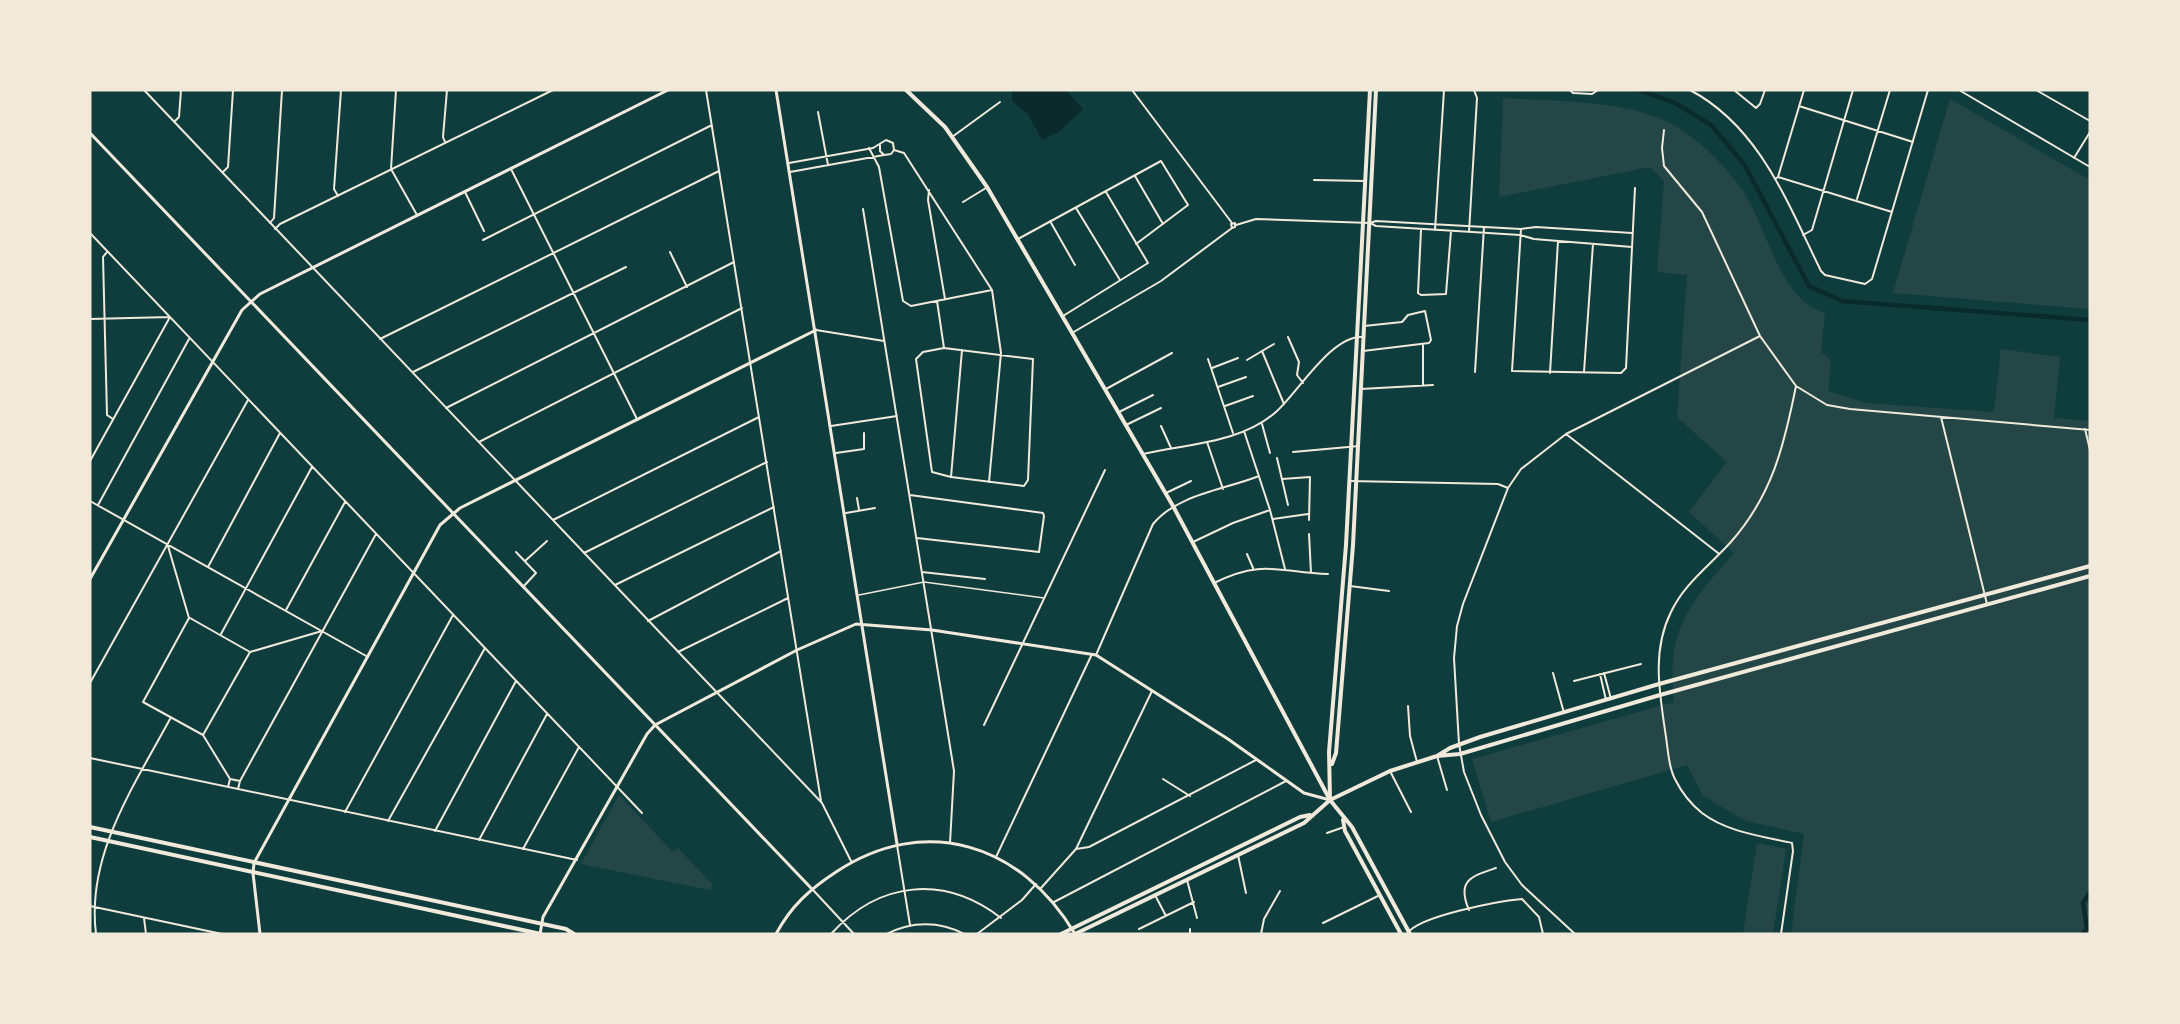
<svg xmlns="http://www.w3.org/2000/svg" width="2180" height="1024" font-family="'Titillium Web',sans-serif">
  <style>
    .green { fill: #244646 }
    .water { fill: #0a2a2b }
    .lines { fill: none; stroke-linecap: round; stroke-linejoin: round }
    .canal { stroke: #0a2a2b; stroke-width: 4.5 }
    .service { stroke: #f1e9da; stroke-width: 1.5 }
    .minor { stroke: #f1e9da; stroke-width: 2 }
    .tertiary { stroke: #f1e9da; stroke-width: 3 }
    .secondary { stroke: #f1e9da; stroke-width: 4 }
    .primary { stroke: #f1e9da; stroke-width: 4 }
  </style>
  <rect width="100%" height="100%" fill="#0f3d3e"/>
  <path class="green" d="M 1503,98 C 1556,102 1616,99 1666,121 C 1694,134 1726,166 1743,191 C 1768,228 1778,299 1825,313 L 1821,352 L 1831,360 L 1828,391 L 1866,403 L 1994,412 L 2001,349 L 2060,357 L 2054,418 L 2090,421 L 2090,934 L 1791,934 L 1804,834 L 1746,821 L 1703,796 L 1687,765 L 1491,822 L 1472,759 L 1674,702 C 1673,686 1671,667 1674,651 C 1680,611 1709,582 1734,553 L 1689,512 L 1727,462 L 1677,417 L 1687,275 L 1657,272 L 1664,181 L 1650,167 L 1499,197 Z
    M 1950,99 L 2090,180 L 2090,309 L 1893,293 Z
    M 619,795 L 673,852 L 678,848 L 713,885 L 710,890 L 581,864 Z
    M 1757,843 L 1786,849 L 1773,934 L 1743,934 Z"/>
  <path class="water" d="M 1012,90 L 1066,90 L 1083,109 L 1060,131 L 1042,140 L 1028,114 L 1012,101 Z"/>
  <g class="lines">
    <path class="canal" d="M 1639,90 L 1675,103 L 1711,125 L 1744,164 L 1809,286 L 1842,301 L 2090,320
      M 2082,934 L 2087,929 L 2083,903 L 2090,892"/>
    <path class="service" d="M 859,595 L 924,582 L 1044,598"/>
    <path class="minor" d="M 144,90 L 822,803 L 851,861
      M 396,90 L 391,169 L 417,215
      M 706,90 L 821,801
      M 1132,90 L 1232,223
      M 1570,90 L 1573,93 L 1592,94 L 1598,90
      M 1690,90 C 1760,127 1788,204 1821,271 L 1825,275 L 1865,284 L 1872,279 L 1875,269 L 1928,90
      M 1734,90 L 1756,108 L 1760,104 L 1765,90
      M 1959,90 L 2090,167
      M 2036,90 L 2090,121
      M 1799,106 L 1913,142
      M 818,112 L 828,165
      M 175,121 L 179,117 L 181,90
      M 1664,130 L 1662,148 L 1664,166 L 1702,212 L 1760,336 L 1796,386 C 1784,446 1772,496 1730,543 C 1709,566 1684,584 1671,612 C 1651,652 1660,695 1666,737 C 1668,751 1669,769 1676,781 C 1682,793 1691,804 1702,813 C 1727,832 1761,836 1792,843 L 1793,851 L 1781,934
      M 952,137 L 1000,102
      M 445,142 L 443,137 L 447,90
      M 869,148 L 879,167 L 903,301 L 911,306 L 992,290
      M 894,150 L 904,153 L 992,290 L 1001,353 L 989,482
      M 2074,158 L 2090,132
      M 789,163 L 873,148 L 886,140 L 893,143 L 894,150 L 891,154 L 884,155 L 880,151 L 880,145
      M 511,169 L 637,419
      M 223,172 L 228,167 L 233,90
      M 790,172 L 884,155
      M 1135,176 L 1163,224
      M 1778,177 L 1892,212
      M 1775,179 L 1778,177 L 1804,90
      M 1314,180 L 1365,181
      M 929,190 L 928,200 L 945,299
      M 465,192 L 484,231
      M 338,196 L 334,189 L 341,90
      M 1857,199 L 1890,90
      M 963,202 L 986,188
      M 1076,208 L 1120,280
      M 863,209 L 954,771 L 950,843
      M 1050,221 L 1075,265
      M 270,223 L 274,218 L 282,90
      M 1235,223 L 1235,227 L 1232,228 L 1231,224 Z
      M 1370,223 L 1376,226 L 1520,235 L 1534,239 L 1632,247
      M 1236,225 L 1256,219 L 1370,223 L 1376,221 L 1521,229 L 1536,227 L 1632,233
      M 275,229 L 280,224 L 553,90
      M 1521,229 L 1512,371 L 1621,373 L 1626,368 L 1635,188
      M 1421,230 L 1418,293 L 1421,295 L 1446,294 L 1451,231
      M 1435,230 L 1444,90
      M 1469,232 L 1477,98 L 1474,90
      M 90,233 L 642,813
      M 1803,235 L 1812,230 L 1853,90
      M 1018,239 L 1161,161 L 1188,205 L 1136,244
      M 483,240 L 712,125
      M 107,252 L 103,257 L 107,415 L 113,419
      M 670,252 L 687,287
      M 937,301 L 944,348
      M 1063,316 L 1148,263 L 1106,192
      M 90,319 L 170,317
      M 816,330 L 884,341
      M 1072,333 L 1161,281 L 1232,228
      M 1288,337 L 1299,362 L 1297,375 L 1303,383
      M 380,339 L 719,171
      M 944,348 L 1033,359 L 1028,480 L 1024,486 L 951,477 L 932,472 L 916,359 L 923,352 Z
      M 1262,351 L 1284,404
      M 1363,351 L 1429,343 L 1431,340 L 1425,311 L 1408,315 L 1402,322 L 1364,326
      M 1208,359 L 1233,433
      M 1247,360 L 1274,344
      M 1212,368 L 1238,358
      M 413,372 L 626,267
      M 1475,372 L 1484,227
      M 1584,372 L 1593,244
      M 1550,373 L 1558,241
      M 1423,385 L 1423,344
      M 1796,386 L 1827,405 L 1850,409 L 2090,430
      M 1218,387 L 1246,377
      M 1106,389 L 1172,353
      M 1361,389 L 1433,385
      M 1225,406 L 1253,396
      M 446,408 L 734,262
      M 1119,412 L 1153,395
      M 1941,417 L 1987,604
      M 1262,424 L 1270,453
      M 1126,425 L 1161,408
      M 831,426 L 897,416
      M 1161,426 L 1171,448
      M 2085,429 L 2090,450
      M 1244,431 L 1270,510 L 1285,569
      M 1566,434 L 1718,553
      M 479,442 L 742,308
      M 1207,442 L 1223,489
      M 1293,452 L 1359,446
      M 836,453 L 864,449 L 864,433
      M 1143,454 C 1187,444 1242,443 1277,411 C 1298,392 1332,335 1362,337
      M 1277,458 L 1288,505
      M 90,461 L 170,317
      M 951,477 L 962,350
      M 1282,479 L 1310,477 L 1309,520
      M 1349,481 L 1498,484 L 1508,488
      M 1166,493 L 1191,481
      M 910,495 L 1043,513 L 1044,516 L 1039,552 L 917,538
      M 857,498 L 859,510
      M 90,501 L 368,657
      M 98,505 L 189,339
      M 846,513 L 875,508
      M 1273,519 L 1308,514
      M 553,520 L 759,417
      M 1309,534 L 1311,573
      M 1193,542 L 1233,523 L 1270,510
      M 168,546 L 189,618
      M 516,552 L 536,573 L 523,587
      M 584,553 L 767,462
      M 1247,554 L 1253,568
      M 525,561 L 547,541
      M 208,567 L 280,433
      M 922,572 L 985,579
      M 1214,583 C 1262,559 1279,572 1328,574
      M 615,585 L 774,507
      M 1350,586 L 1389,591
      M 286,610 L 345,502
      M 189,618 L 143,702 L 203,735
      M 190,618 L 250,652
      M 648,621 L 781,551
      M 221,634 L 312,467
      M 250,652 L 322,631
      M 678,652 L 788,598
      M 1096,655 L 1153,524 C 1178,494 1224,490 1259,476
      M 1553,673 L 1564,713
      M 1604,673 L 1611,699
      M 1600,674 L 1606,700
      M 1574,681 L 1641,664
      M 90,683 L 248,400
      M 1408,706 L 1410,736 L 1417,762
      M 984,725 L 1105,470
      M 203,735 L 250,652
      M 203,735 L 230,779 L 228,787
      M 1437,756 L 1447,790
      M 90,758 L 577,860
      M 1390,771 L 1411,812
      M 230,779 L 240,781
      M 1163,779 L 1190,796
      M 238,789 L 240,781 L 376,534
      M 345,812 L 453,615
      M 388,821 L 485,648
      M 435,831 L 516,681
      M 1327,833 L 1344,827
      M 479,840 L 547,714
      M 897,845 L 910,925
      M 523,849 L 579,747
      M 1076,849 L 1089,847 L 1256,760
      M 1238,855 L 1246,893
      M 996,857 L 1092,654
      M 1187,880 L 1197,918
      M 1041,888 L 1076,849 L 1152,691
      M 813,890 L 854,934
      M 1155,895 L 1166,916
      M 1054,902 L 1286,781
      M 90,906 L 222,934
      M 1469,910 C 1456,880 1472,876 1496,868
      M 144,918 L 146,934
      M 1323,923 L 1380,895
      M 1139,929 L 1194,902
      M 96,934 C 86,855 134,786 170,719
      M 831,934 C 879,881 944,874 1001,918
      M 887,934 C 911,921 940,921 964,934
      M 977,934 L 1022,900 L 1036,884
      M 1190,934 L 1190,929
      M 1261,934 L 1264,919 L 1280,891
      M 1407,934 C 1417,916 1500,901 1522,899 L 1539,917 L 1543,934
      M 1575,934 L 1522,885 L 1505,862 L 1481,815 L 1464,772 L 1459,744 L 1454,658 L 1457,626 L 1463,604 L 1508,488 L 1521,469 L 1566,434 L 1760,336"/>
    <path class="tertiary" d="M 776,90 L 897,844
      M 90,133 L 811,888
      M 90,579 L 242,310 L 260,294 L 668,90
      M 260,934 L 253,873 L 254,863 L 440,525 L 460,508 L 816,330
      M 540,934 L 543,917 L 647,734 L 655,725 L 797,650 L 856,624 L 932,630 L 1096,655 L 1228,739 L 1304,793 L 1330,800
      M 776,934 C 791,906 810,889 836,872 C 925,813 1022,844 1075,934"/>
    <path class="secondary" d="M 1437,756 L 1450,748 L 1480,737 L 1659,684 L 2090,566
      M 1332,764 L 1336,753 L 1353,545 L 1376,90
      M 1330,799 L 1329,752 L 1346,545 L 1370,90
      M 1330,800 L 1390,771 L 1437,756 L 1460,754 L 1660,695 L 2090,576
      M 1330,800 L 1352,827 L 1410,934
      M 1343,820 L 1345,831 L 1401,934
      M 90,827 L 566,929 L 574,934
      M 90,837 L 541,934"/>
    <path class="primary" d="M 906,90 L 945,127 L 987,187 L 1173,506 L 1330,800 L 1304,823 L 1075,934
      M 1061,934 L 1300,817 L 1310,815"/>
  </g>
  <rect width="2180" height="1024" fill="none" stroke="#f1e9da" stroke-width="183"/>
</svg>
